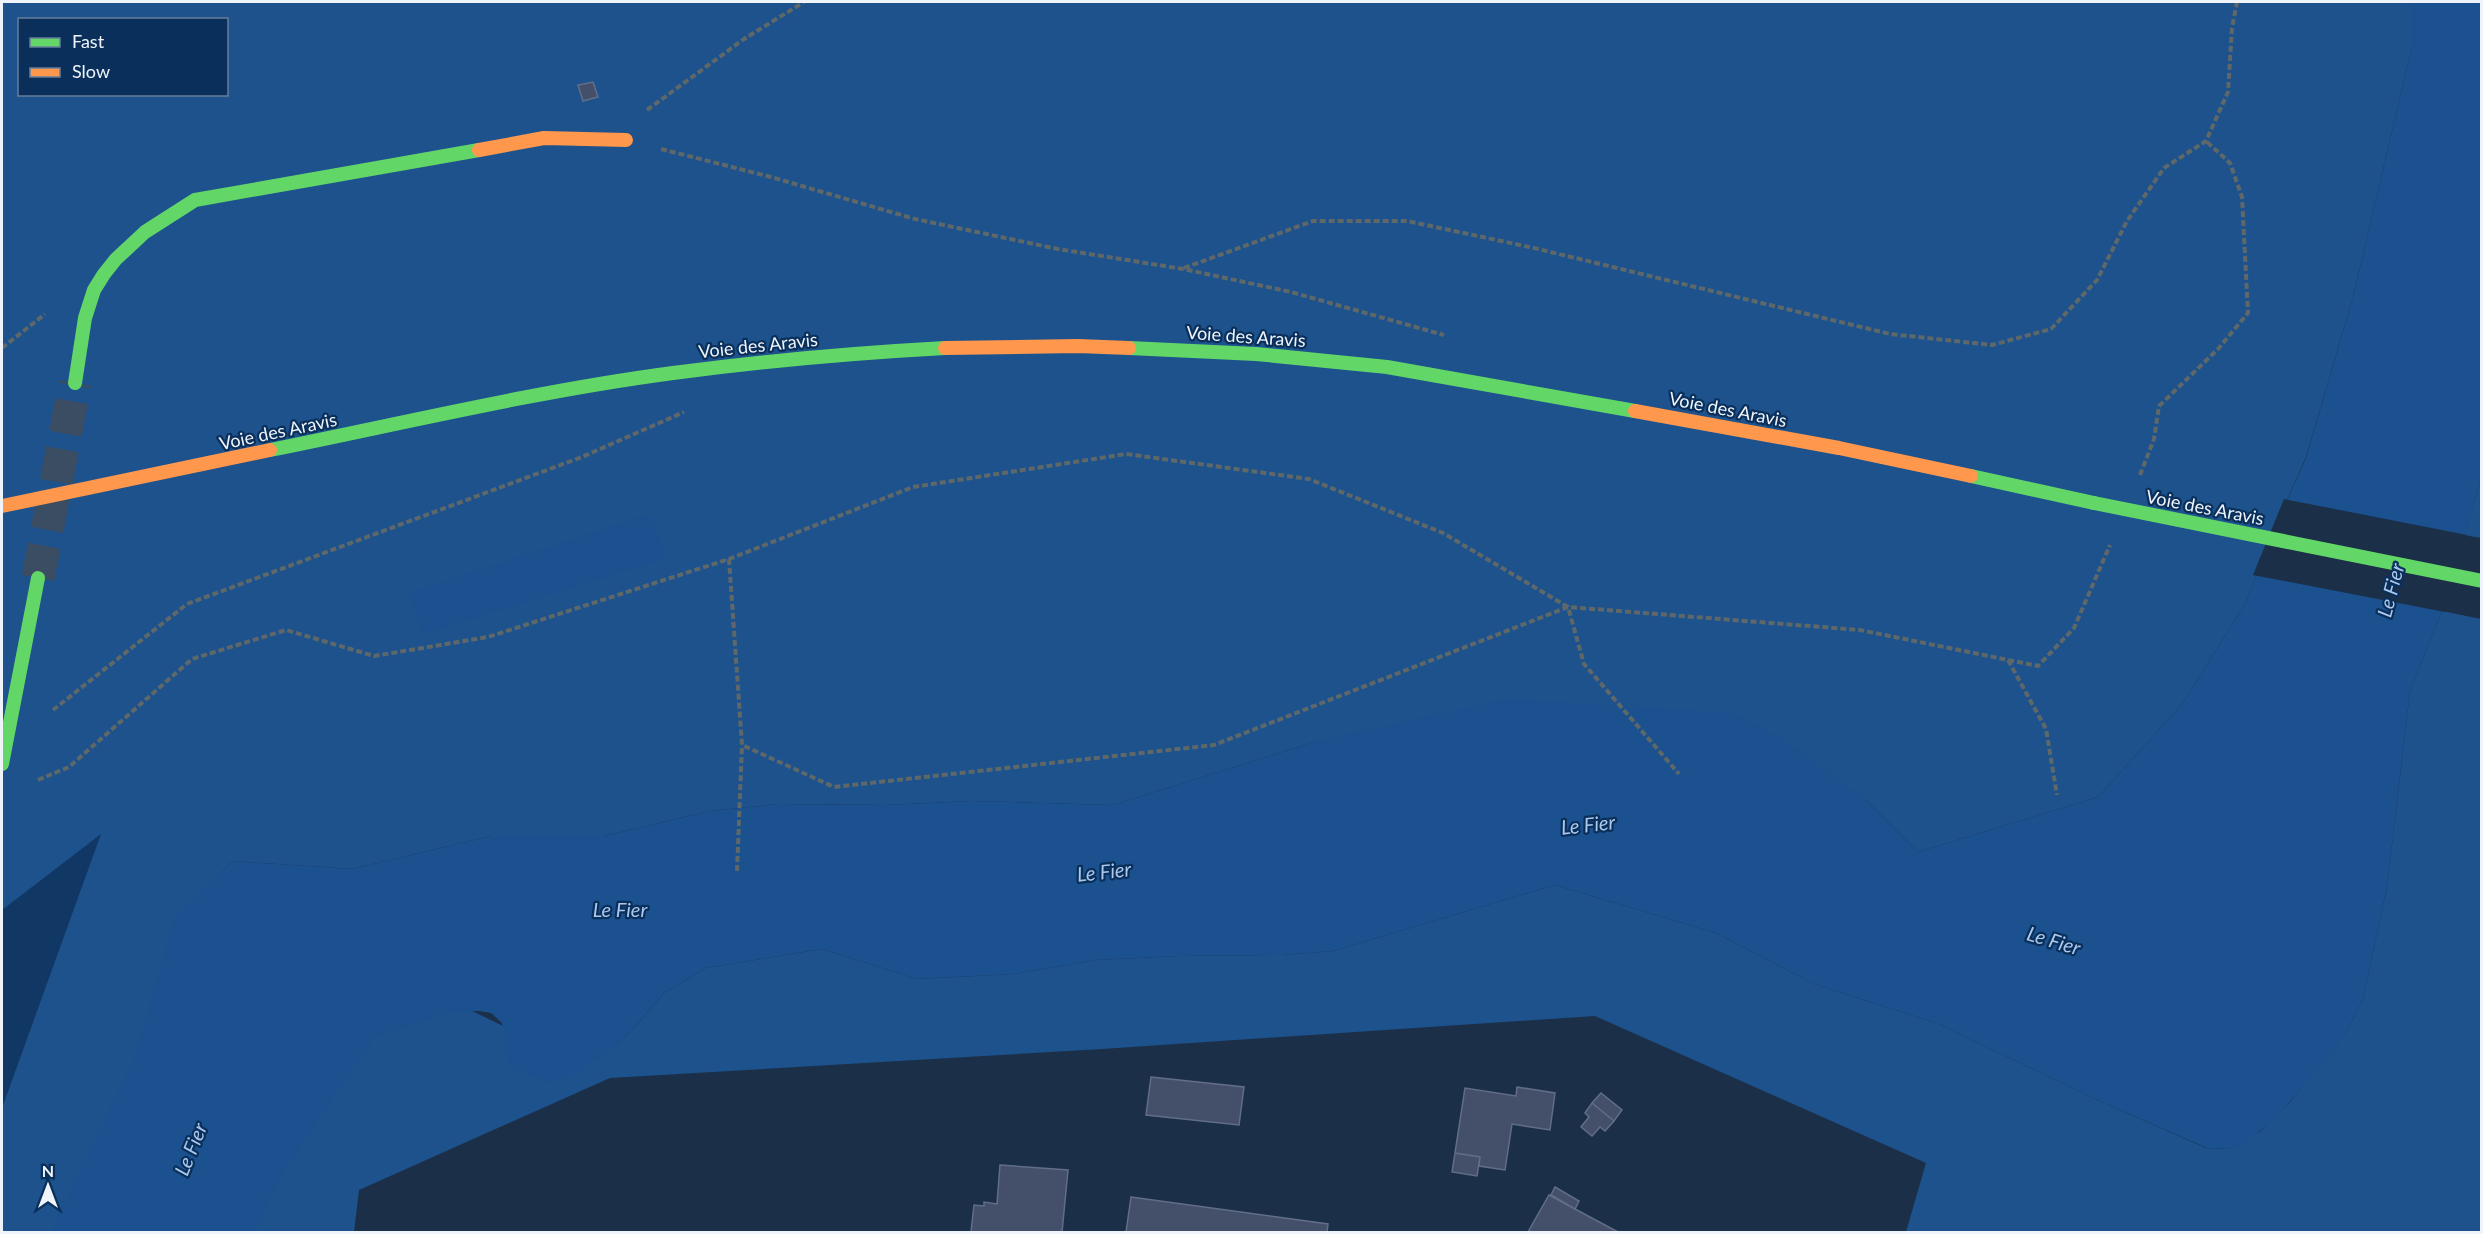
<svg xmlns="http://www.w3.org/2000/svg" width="2483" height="1234" font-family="Lato,sans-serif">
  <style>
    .built { fill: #113865 }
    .forest { fill: #1d528d; fill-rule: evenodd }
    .water { fill: #1a518e }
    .pier { fill: #1b3048 }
    .building { fill: #444f69; stroke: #626e87; stroke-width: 1.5 }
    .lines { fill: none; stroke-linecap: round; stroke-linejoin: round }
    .secondary-tunnel { stroke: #3b4d63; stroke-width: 33; stroke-dasharray: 33 16; stroke-linecap: butt }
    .path { stroke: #5f6869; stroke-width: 4; stroke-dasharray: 6 3; stroke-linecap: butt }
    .fast { stroke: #63d668; stroke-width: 14 }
    .slow { stroke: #ff974d; stroke-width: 14 }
    .fast-bridge { stroke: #63d668; stroke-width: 14 }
    .labels { text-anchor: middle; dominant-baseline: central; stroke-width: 4.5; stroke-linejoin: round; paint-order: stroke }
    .street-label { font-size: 18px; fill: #eff4fb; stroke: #092f5a }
    .water-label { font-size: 20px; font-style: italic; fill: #abc8ed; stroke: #092f5a }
  </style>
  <rect width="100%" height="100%" fill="#1b3048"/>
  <path class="built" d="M 2,679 L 102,832 L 2,1108 Z"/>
  <path class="forest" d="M 2,2 L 2412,2 L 2412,46 L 2353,297 L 2306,457 L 2269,540 L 2246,602 L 2183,703 L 2098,797 L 1918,852 L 1865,799 L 1314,742 L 1113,805 L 973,801 L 887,805 L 778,804 L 710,811 L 604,836 L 491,836 L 352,869 L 233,861 L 209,884 L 586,1066 L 628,1035 L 664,993 L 706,968 L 822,949 L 917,979 L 1013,974 L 1096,960 L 1178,956 L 1283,955 L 1333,951 L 1555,885 L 1716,933 L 1814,984 L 1936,1023 L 2104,1103 L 2206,1148 L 2230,1149 L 2261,1131 L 2290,1102 L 2348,1030 L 2363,999 L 2387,887 L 2410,691 L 2442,611 L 2481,619 L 2481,1232 L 1906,1232 L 1926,1163 L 1595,1016 L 1102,1049 L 610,1078 L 359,1190 L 354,1232 L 2,1232 L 2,1108 L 101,834 L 2,910 ZM 20,20 L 226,20 L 226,94 L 20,94 Z
    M 2481,479 L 2481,538 L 2464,535 Z"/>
  <path class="water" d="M 2412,2 L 2481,2 L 2481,479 L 2442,611 L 2410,691 L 2387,887 L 2363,999 L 2348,1030 L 2320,1067 L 2273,1121 L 2251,1138 L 2230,1149 L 2207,1148 L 2104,1103 L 1936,1023 L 1814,984 L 1716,933 L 1555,885 L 1333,951 L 1283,955 L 1178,956 L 1096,960 L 1013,974 L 917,979 L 822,949 L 706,968 L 664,993 L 628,1035 L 586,1067 L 550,1083 L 508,1067 L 506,1033 L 501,1022 L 491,1013 L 480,1011 L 448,1012 L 375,1037 L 280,1176 L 255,1232 L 50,1232 L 135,1057 L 175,915 L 233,861 L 352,869 L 491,836 L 604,836 L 710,811 L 778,804 L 887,805 L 973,801 L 1113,805 L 1314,742 L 1506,699 L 1733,713 L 1777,736 L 1865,799 L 1918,852 L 2098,797 L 2183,703 L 2246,602 L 2269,540 L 2306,458 L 2353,297 L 2412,46 Z
    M 650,514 L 666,558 L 423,634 L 409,593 Z"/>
  <path class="pier" d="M 2284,499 L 2467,535 L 2445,612 L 2253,575 Z"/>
  <path class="building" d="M 593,82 L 598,97 L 583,101 L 578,85 Z
    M 1151,1077 L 1244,1087 L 1239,1125 L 1146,1115 Z
    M 1517,1087 L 1555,1093 L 1550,1130 L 1512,1124 L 1505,1170 L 1479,1166 L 1480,1157 L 1455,1153 L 1465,1088 L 1516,1096 Z
    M 1601,1093 L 1622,1110 L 1614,1121 L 1592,1103 Z
    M 1592,1103 L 1614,1121 L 1605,1131 L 1600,1127 L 1592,1136 L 1581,1127 L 1589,1117 L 1585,1113 Z
    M 1455,1153 L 1480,1157 L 1477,1176 L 1452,1172 Z
    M 1000,1165 L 1068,1170 L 1062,1232 L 971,1232 L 974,1205 L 984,1206 L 984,1202 L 997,1204 Z
    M 1555,1187 L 1579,1201 L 1575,1209 L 1551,1195 Z
    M 1549,1195 L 1575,1209 L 1618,1232 L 1528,1232 Z
    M 1131,1197 L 1328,1224 L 1327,1232 L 1126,1232 Z"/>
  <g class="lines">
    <path class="secondary-tunnel" d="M 38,578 L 75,383"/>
    <path class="path" d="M 647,110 L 744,39 L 804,2
      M 661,149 L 771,177 L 915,219 L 1058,249 L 1183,269 L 1291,292 L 1444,335
      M 1184,268 L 1313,221 L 1407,221 L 1534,248 L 1890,334 L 1992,345 L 2051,329 L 2097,280 L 2127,221 L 2164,168 L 2206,141 L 2228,92 L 2232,28 L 2237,2
      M 2,348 L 45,314
      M 2140,475 L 2154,439 L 2159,406 L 2218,349 L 2248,313 L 2242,197 L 2230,163 L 2206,141
      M 729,559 L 742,745 L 834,787 L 1214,745 L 1568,607 L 1860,630 L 2038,666 L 2074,628 L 2110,545
      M 2008,660 L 2046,729 L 2057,795
      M 53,710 L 187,604 L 582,457 L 684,412
      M 38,780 L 69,767 L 192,659 L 286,630 L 374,656 L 488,637 L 729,559 L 913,487 L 1126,454 L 1309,479 L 1443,533 L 1568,607 L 1584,664 L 1679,774
      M 737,871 L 742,745"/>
    <path class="fast" d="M 1129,348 L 1256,354 L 1387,367 L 1635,411
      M 75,383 L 85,318 L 94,290 L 104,274 L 116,259 L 145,232 L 195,200 L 479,150
      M 270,450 C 404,423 537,391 673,373 C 763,361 854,353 945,348
      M 1971,476 L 2094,503
      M 2,764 L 38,578"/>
    <path class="slow" d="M 479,150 L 544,138 L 626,140
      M 945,348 L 1078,346 L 1129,348
      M 1635,411 L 1839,448 L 1971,476
      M 2,506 L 270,450"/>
    <path class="fast-bridge" d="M 2094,503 L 2482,581"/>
  </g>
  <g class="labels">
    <g class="street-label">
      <text transform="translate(1246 336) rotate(4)">Voie des Aravis</text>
      <text transform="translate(758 345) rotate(-6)">Voie des Aravis</text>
      <text transform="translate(1728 409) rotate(11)">Voie des Aravis</text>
      <text transform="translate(278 431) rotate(-12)">Voie des Aravis</text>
      <text transform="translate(2205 507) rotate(11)">Voie des Aravis</text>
    </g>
    <g class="water-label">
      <text transform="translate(2390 590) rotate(-75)">Le Fier</text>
      <text transform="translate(1588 824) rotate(-6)">Le Fier</text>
      <text transform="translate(1104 871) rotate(-6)">Le Fier</text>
      <text x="620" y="909">Le Fier</text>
      <text transform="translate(2054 940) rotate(17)">Le Fier</text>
      <text transform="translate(190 1149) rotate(-68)">Le Fier</text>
    </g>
  </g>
  <rect width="2483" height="1234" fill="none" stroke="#eff4fb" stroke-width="6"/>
  <rect x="18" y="18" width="210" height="78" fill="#092f5a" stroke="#657e9a" stroke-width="1.5"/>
  <rect x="30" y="38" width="30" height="9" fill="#63d668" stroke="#657e9a" stroke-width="1.5"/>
  <text x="72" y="48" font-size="18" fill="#eff4fb">Fast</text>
  <rect x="30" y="68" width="30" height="9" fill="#ff974d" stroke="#657e9a" stroke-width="1.5"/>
  <text x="72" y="78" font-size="18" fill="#eff4fb">Slow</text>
  <g transform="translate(48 1186)" stroke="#092f5a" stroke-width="4.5" paint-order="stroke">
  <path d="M0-4.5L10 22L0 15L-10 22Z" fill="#eff4fb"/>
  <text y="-9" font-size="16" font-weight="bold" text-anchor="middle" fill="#eff4fb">N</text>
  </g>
</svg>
